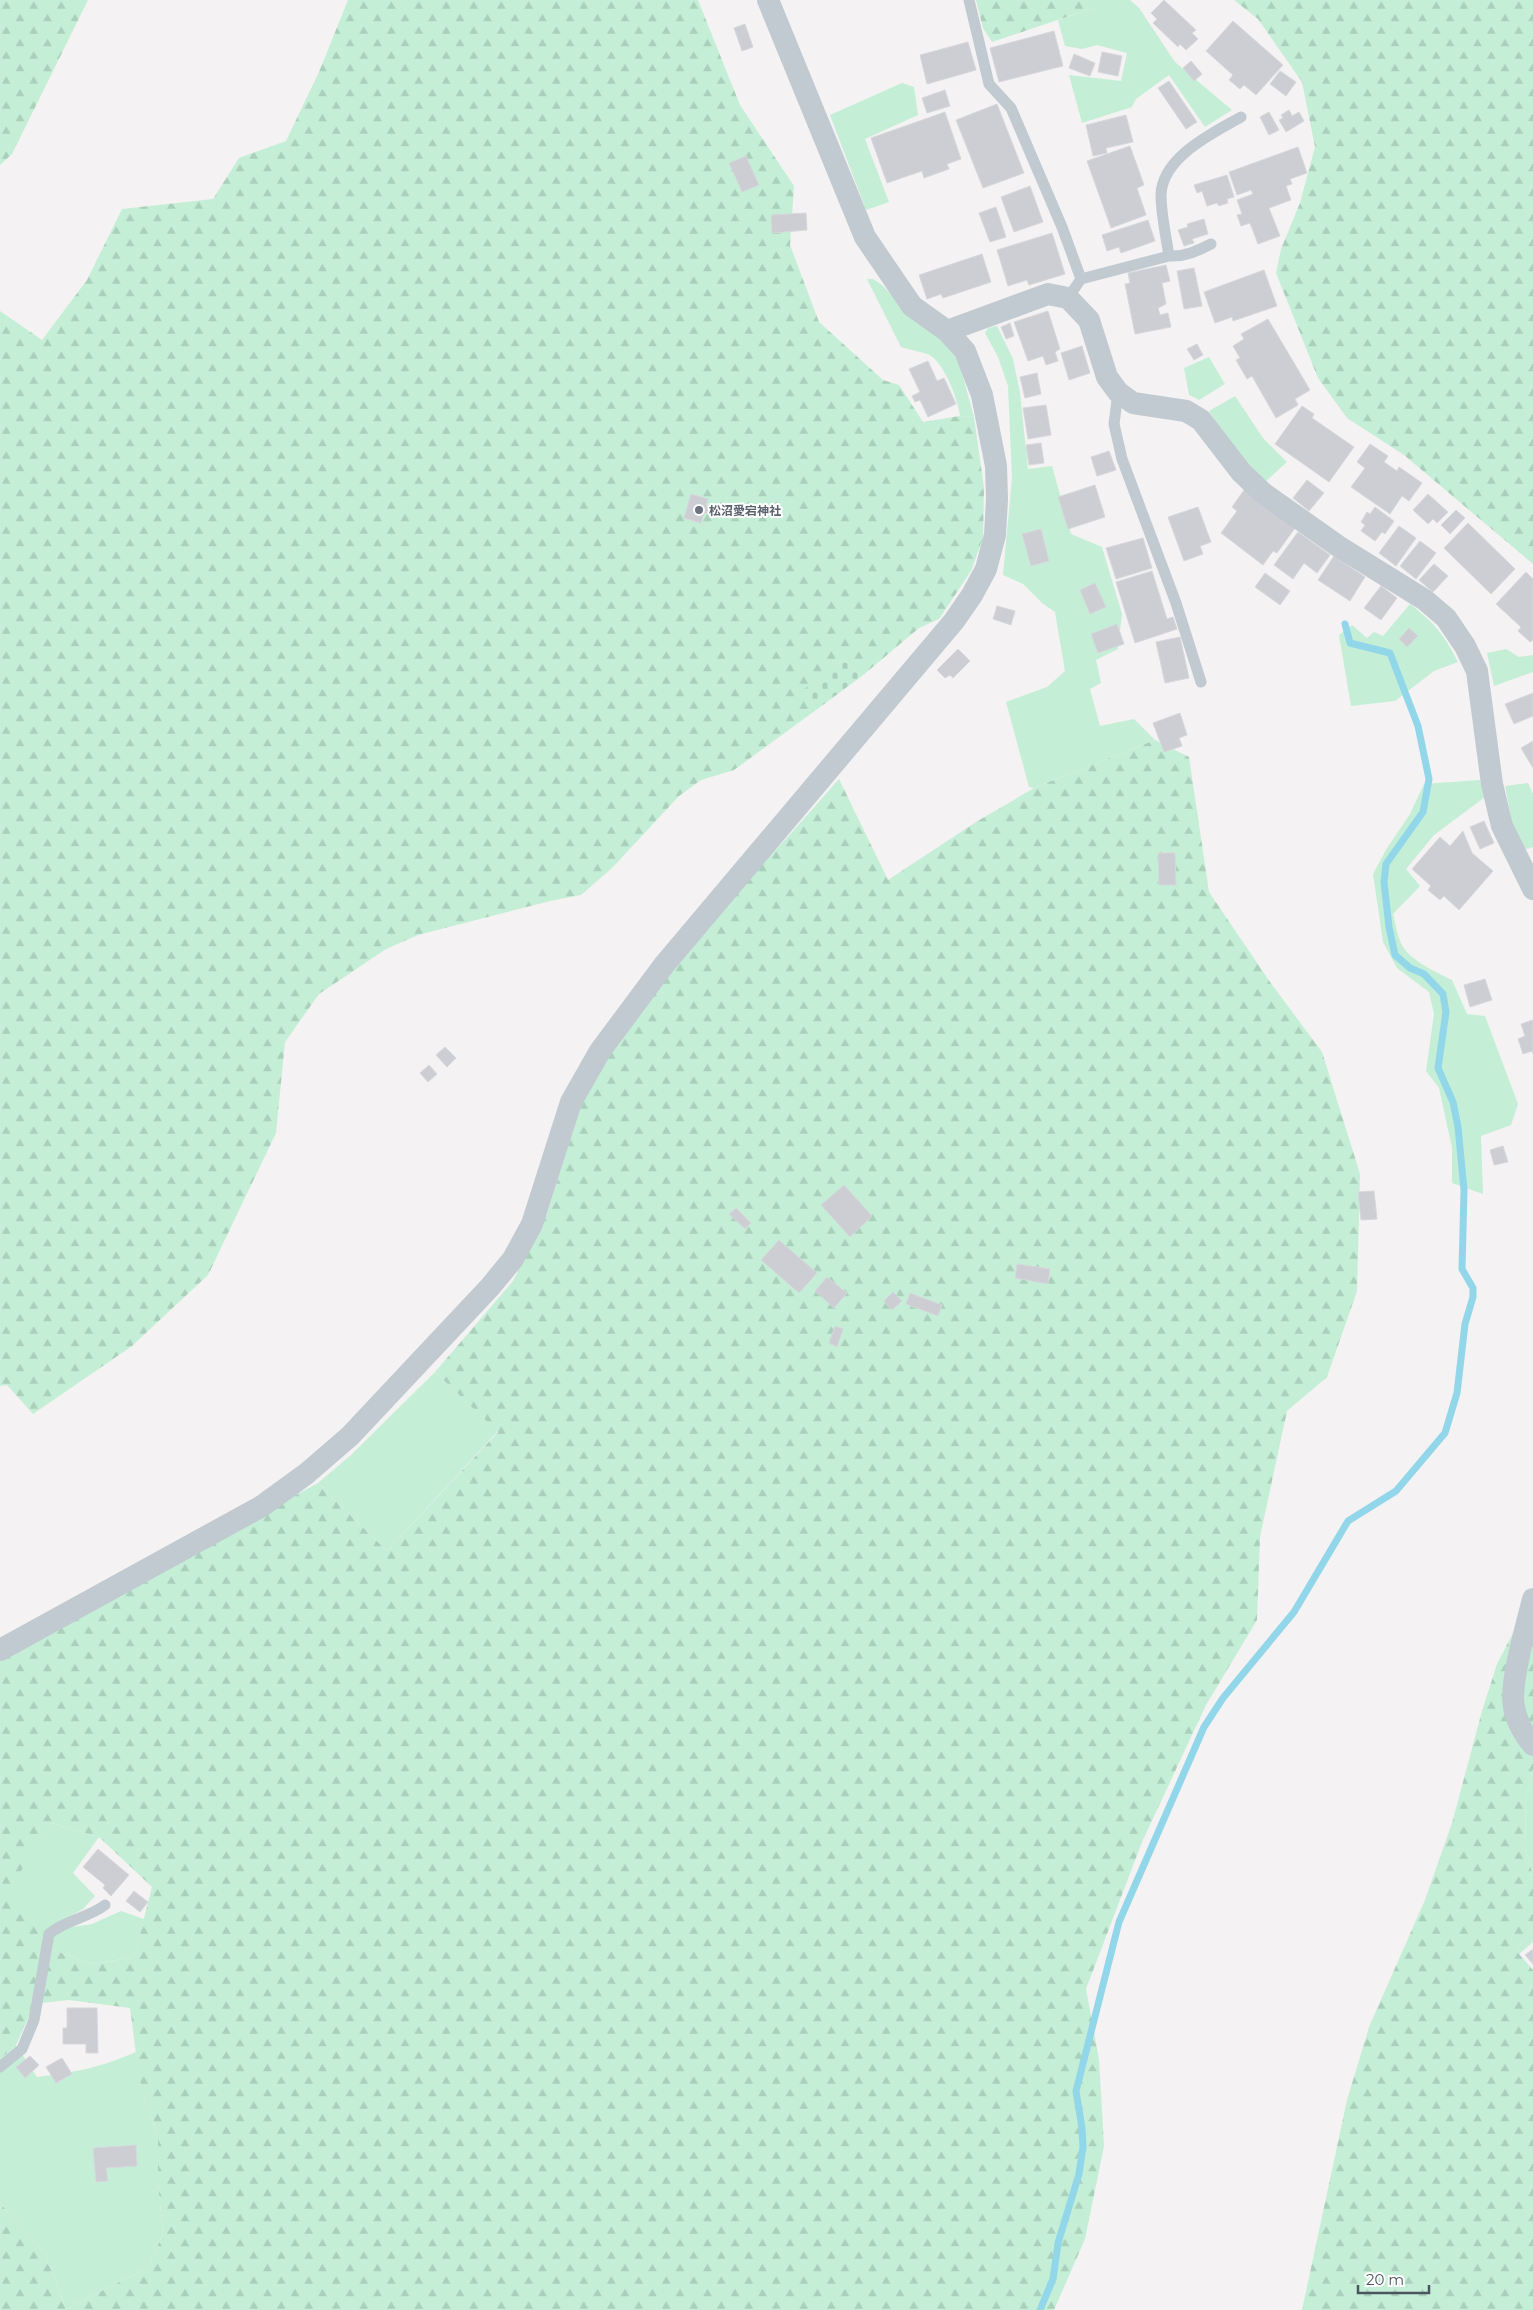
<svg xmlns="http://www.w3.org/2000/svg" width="1533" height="2310" font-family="Montserrat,'Noto Sans JP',sans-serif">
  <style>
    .green { fill: #c4efd6 }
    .forest { fill: url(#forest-firs) }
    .cemetery { fill: url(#cemetery-stones) }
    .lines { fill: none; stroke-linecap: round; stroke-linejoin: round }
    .stream { stroke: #92d6ea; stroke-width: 7 }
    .building { fill: #cdced4; stroke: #d7d8dd }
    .service { stroke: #c1c9d1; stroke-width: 11 }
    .minor { stroke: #c1c9d1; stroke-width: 22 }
    .worship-dot { fill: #6b7280; stroke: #fff; stroke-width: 2 }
    .labels { text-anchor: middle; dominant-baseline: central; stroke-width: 4; stroke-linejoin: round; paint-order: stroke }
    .worship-label { font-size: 12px; font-weight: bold; fill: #5b616d; stroke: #fff; text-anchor: start }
  </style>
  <defs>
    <pattern id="forest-firs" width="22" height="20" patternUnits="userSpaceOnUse" patternTransform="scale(1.25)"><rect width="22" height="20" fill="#c4efd6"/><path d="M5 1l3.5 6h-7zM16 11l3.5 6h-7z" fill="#aacfba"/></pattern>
    <pattern id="cemetery-stones" width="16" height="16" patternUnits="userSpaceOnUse" patternTransform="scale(1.25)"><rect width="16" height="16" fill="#c4efd6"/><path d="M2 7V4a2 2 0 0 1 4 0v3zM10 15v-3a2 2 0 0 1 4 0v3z" fill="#aacfba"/></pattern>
  </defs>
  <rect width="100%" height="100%" fill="#f4f2f2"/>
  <path class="green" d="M 1103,0 L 1130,0 L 1139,8 L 1175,62 L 1232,110 L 1205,127 L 1169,75 L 1136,99 L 1132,107 L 1082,123 L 1069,75 L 1121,81 L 1127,53 L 1097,45 L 1082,49 L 1065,46 L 1058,20 L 1096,7 Z
    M 902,83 L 914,87 L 918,115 L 865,139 L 889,202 L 866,210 L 830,115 Z
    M 867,279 L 873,279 L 882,285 L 904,308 L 942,339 L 959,362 L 974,417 L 960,416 C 958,400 945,365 931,356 C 926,352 908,350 901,347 Z
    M 997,326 L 1013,359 L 1020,393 L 1028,469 L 1052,466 L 1071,534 L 1102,547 L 1122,614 L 1118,649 L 1096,660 L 1101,683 L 1090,689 L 1100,726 L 1134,719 L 1155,740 L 1034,788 L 1029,787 L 1006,702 L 1047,687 L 1065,671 L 1055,612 L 1042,603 L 1023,584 L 1003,575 L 1012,478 L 1008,386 L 998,357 L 985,333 L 988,328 Z
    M 1209,357 L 1225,384 L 1199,400 L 1189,395 L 1184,368 Z
    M 1235,396 L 1263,438 L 1287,462 L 1265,482 L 1234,451 L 1209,411 Z
    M 1410,604 C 1434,623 1444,634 1458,662 L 1434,671 L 1395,701 L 1351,706 L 1339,635 L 1352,625 L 1367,638 L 1374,632 L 1383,636 Z
    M 1506,649 L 1519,657 L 1533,655 L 1533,672 L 1494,686 L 1487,653 Z
    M 1480,780 L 1485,797 L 1434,835 L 1406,869 L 1420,886 L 1393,914 C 1396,926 1398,942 1406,951 C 1415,962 1439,974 1452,980 L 1467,1014 L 1485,1016 L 1518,1104 L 1511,1125 L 1481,1136 L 1483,1194 L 1452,1183 L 1452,1148 L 1439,1088 L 1426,1071 L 1434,1014 L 1429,992 L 1397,968 L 1383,942 L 1373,874 L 1387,848 L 1410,814 L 1424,784 Z
    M 1528,783 L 1533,794 L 1533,847 L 1524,850 L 1512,822 L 1505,786 Z
    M 435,1372 L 498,1431 L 387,1551 L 318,1483 L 351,1455 Z
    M 1533,1768 L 1533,1876 L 1525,1845 L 1526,1797 Z
    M 52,1823 L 99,1837 L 73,1873 L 95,1896 L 83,1909 L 63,1920 L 66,1928 L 92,1924 L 121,1911 L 144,1919 L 134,1957 L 93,1964 L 51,1949 L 45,1942 L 9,1888 Z
    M 1533,1928 L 1533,1942 L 1519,1954 L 1517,1949 Z
    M 16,2045 L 37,2077 C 76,2072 99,2068 136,2052 L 145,2102 L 158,2134 L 158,2183 L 163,2233 L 149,2267 L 66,2309 L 45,2253 L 0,2203 L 0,2059 Z"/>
  <path class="forest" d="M 0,0 L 88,0 L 12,154 L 0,165 Z
    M 348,0 L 698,0 L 740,105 L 794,186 L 790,245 L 819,322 L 883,380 L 899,385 L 923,422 L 960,416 L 974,417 L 984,488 L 983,538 L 971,571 L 939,619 L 919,628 L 862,676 L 844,660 L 804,690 L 816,710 L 734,770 L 701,780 L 679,796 L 612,868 L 581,895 L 550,901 L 418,935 L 386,949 L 319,994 L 285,1042 L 276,1133 L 208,1275 L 132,1346 L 33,1414 L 7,1385 L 0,1386 L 0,311 L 42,340 L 87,280 L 122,209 L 213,199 L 239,158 L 286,141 L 319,72 Z
    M 976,0 L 1104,0 L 1096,7 L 992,42 L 983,28 Z
    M 1234,0 L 1533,0 L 1533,564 L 1404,455 L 1347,418 L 1318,378 L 1276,273 L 1281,249 L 1300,203 L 1315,147 L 1302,82 L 1258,19 Z
    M 1155,740 L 1189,757 L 1209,892 L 1270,982 L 1322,1052 L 1360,1174 L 1357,1291 L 1327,1377 L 1287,1411 L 1260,1537 L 1257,1620 L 1206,1705 L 1142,1842 L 1086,1989 L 1099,2059 L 1104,2146 L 1085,2239 L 1054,2310 L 0,2310 L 0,2203 L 45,2253 L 66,2309 L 149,2267 L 163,2233 L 158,2183 L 158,2134 L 145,2102 L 139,2076 L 130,2008 L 69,2000 L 41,2003 L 51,1949 L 93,1964 L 134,1957 L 152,1887 L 99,1837 L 52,1823 L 10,1888 L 45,1942 L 33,2008 L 16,2045 L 0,2059 L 0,1656 L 318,1483 L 387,1551 L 498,1432 L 435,1372 L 513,1281 L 547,1214 L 584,1096 L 606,1056 L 731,897 L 785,840 L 839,779 L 888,880 L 976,822 L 1034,788 Z
    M 1533,1594 L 1533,1768 L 1526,1797 L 1525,1845 L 1533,1876 L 1533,1928 L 1517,1949 L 1519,1954 L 1533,1970 L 1533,2310 L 1302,2310 L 1347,2100 L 1369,2027 L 1425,1900 L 1452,1823 L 1482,1711 L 1497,1664 Z"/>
  <path class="cemetery" d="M 844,660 L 862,676 L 816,710 L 803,690 Z"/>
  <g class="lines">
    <path class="stream" d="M 1040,2310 L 1053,2279 L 1058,2243 L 1079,2174 L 1083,2147 L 1082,2128 L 1076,2091 L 1119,1922 L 1204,1727 L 1223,1698 L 1294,1612 L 1348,1521 L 1396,1491 L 1445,1433 L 1457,1393 L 1465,1324 L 1473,1297 L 1473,1288 L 1462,1269 L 1464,1190 L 1458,1127 L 1453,1102 L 1438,1068 L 1446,1012 L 1443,994 L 1424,974 L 1410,968 L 1395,955 L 1389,927 L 1384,882 L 1386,864 L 1423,812 L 1429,779 L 1418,726 L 1390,653 L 1350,643 L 1345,624"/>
  </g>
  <path class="building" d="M 1164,0 L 1196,30 L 1192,33 L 1198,39 L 1186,50 L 1180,44 L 1178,47 L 1153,23 L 1157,19 L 1151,13 Z
    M 1233,21 L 1283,65 L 1256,95 L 1244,85 L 1240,89 L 1229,80 L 1233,75 L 1206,51 Z
    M 745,24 L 753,47 L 742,51 L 734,28 Z
    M 1054,31 L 1063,66 L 999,82 L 990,48 Z
    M 968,42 L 976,70 L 927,84 L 920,55 Z
    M 1102,52 L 1122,56 L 1118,76 L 1098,72 Z
    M 1074,54 L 1095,63 L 1090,76 L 1069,68 Z
    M 1191,61 L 1202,74 L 1194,81 L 1183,68 Z
    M 1280,71 L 1296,82 L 1286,96 L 1270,84 Z
    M 1169,81 L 1197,122 L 1186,129 L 1158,88 Z
    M 945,90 L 950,106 L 927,113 L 922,98 Z
    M 997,104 L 1024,173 L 983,188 L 956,120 Z
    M 1289,110 L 1292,116 L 1299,112 L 1304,121 L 1286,132 L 1279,120 L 1283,118 L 1281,115 Z
    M 945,112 L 961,159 L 947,164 L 949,169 L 924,178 L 922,171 L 887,183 L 871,138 Z
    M 1269,112 L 1279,130 L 1269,135 L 1260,117 Z
    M 1126,115 L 1133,142 L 1106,148 L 1107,153 L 1093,156 L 1086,125 Z
    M 1130,146 L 1144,185 L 1137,188 L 1146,215 L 1111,228 L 1087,161 Z
    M 1298,147 L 1307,173 L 1290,179 L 1292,184 L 1286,186 L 1291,200 L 1269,208 L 1280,236 L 1258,244 L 1250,223 L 1241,226 L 1237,215 L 1242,214 L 1237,200 L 1253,194 L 1251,190 L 1237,195 L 1229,172 Z
    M 746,156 L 759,185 L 742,192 L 729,163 Z
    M 1227,175 L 1234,197 L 1227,199 L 1228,203 L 1219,206 L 1217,203 L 1207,206 L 1202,191 L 1197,193 L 1194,185 Z
    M 1030,186 L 1043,222 L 1014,232 L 1001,197 Z
    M 996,207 L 1006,237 L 990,242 L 979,213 Z
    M 806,213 L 807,230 L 772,233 L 771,215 Z
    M 1204,219 L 1208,234 L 1192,239 L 1194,243 L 1184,246 L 1178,230 L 1188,227 L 1187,224 Z
    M 1148,220 L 1155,241 L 1121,253 L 1119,247 L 1107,251 L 1102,235 Z
    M 1052,233 L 1065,274 L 1029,285 L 1027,280 L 1008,286 L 997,250 Z
    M 982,254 L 991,282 L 943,298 L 941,294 L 927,299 L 919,275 Z
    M 1166,265 L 1170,281 L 1162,283 L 1166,304 L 1158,308 L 1160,315 L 1168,313 L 1171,327 L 1135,334 L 1125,284 L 1130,283 L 1128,273 Z
    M 1194,268 L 1202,306 L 1184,309 L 1177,271 Z
    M 1264,270 L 1277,306 L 1233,321 L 1232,317 L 1215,323 L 1204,292 Z
    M 1048,311 L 1060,349 L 1055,352 L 1058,361 L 1046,365 L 1043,356 L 1028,361 L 1014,322 Z
    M 1268,319 L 1310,390 L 1295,399 L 1298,405 L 1276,418 L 1252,376 L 1247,379 L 1236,360 L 1240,358 L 1233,346 L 1244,339 L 1241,334 Z
    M 1010,323 L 1014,336 L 1006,339 L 1001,327 Z
    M 1197,344 L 1203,355 L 1194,360 L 1187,349 Z
    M 1082,346 L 1090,373 L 1069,380 L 1061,353 Z
    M 928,361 L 937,381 L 944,378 L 956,404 L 928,417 L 920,400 L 915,402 L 912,396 L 920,392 L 909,369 Z
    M 1037,373 L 1041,394 L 1025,398 L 1020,377 Z
    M 1046,405 L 1051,435 L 1028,439 L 1023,408 Z
    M 1302,406 L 1314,414 L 1312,418 L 1354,447 L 1329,482 L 1275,444 Z
    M 1041,443 L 1044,463 L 1029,465 L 1026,445 Z
    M 1370,444 L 1388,456 L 1384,462 L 1397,471 L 1399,467 L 1422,483 L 1409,501 L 1402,496 L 1390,514 L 1351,487 L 1365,468 L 1357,462 Z
    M 1109,451 L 1116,470 L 1097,476 L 1091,457 Z
    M 1307,480 L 1324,493 L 1309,511 L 1293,498 Z
    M 1095,485 L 1105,517 L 1068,529 L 1058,497 Z
    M 1244,490 L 1295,528 L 1277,553 L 1273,551 L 1263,565 L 1221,533 L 1237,511 L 1232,507 Z
    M 691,494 L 708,499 L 706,506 L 712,508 L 710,514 L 704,513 L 701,523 L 684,518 Z
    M 1428,494 L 1448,512 L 1437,523 L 1433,519 L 1428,524 L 1413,510 Z
    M 1198,507 L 1211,542 L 1200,546 L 1203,554 L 1184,561 L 1168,517 Z
    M 1375,507 L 1394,521 L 1385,534 L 1382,532 L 1375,541 L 1361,531 L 1365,525 L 1361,522 L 1367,512 L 1370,514 Z
    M 1456,510 L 1465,518 L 1450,534 L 1441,525 Z
    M 1468,523 L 1515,569 L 1491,594 L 1444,548 Z
    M 1399,526 L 1416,538 L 1396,566 L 1379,553 Z
    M 1041,529 L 1049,561 L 1031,566 L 1022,534 Z
    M 1298,532 L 1330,555 L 1317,573 L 1304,563 L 1293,579 L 1274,565 Z
    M 1143,538 L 1152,568 L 1116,579 L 1106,548 Z
    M 1420,541 L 1436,553 L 1416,579 L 1400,566 Z
    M 1334,556 L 1365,577 L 1350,601 L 1318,580 Z
    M 1434,564 L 1448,576 L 1433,592 L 1419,580 Z
    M 1152,571 L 1167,619 L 1173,617 L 1177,629 L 1135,643 L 1116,582 Z
    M 1526,572 L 1533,579 L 1533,640 L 1530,642 L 1518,631 L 1521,627 L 1496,604 Z
    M 1265,573 L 1290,591 L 1280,605 L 1255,587 Z
    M 1095,583 L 1106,607 L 1090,614 L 1080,590 Z
    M 1381,586 L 1397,598 L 1381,620 L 1364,608 Z
    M 997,606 L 1015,611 L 1011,625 L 993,619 Z
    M 1117,624 L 1124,644 L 1098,653 L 1091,634 Z
    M 1409,628 L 1418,636 L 1407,647 L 1399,639 Z
    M 1180,637 L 1189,678 L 1165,683 L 1156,642 Z
    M 958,649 L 970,661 L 953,678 L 950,675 L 945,678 L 937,670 Z
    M 1533,693 L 1533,716 L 1514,724 L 1505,704 Z
    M 1180,713 L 1187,735 L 1179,738 L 1182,746 L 1164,752 L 1153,723 Z
    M 1533,741 L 1533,768 L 1521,748 Z
    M 1484,821 L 1494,843 L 1480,849 L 1470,827 Z
    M 1463,831 L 1472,853 L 1493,871 L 1459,910 L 1444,896 L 1440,900 L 1428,890 L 1431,886 L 1412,869 L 1440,837 L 1450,846 Z
    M 1158,853 L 1175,853 L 1176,885 L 1159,885 Z
    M 1485,979 L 1492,1000 L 1470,1007 L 1464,985 Z
    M 1533,1020 L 1533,1054 L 1532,1051 L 1523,1054 L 1518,1039 L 1525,1036 L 1521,1024 Z
    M 445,1047 L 456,1058 L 447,1067 L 436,1055 Z
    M 429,1065 L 437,1074 L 428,1082 L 420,1073 Z
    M 1503,1146 L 1508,1162 L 1494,1165 L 1490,1150 Z
    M 844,1185 L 872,1216 L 850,1237 L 821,1205 Z
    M 1374,1191 L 1377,1219 L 1361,1220 L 1358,1192 Z
    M 736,1208 L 751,1223 L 745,1229 L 729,1214 Z
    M 779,1240 L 817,1273 L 799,1293 L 761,1260 Z
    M 1017,1264 L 1050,1269 L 1048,1284 L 1015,1278 Z
    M 827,1277 L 847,1293 L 834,1308 L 815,1291 Z
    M 893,1292 L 902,1301 L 892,1310 L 884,1301 Z
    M 910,1293 L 942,1305 L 938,1316 L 906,1304 Z
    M 835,1326 L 843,1329 L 837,1347 L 829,1343 Z
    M 98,1849 L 129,1875 L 111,1896 L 103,1888 L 105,1885 L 83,1867 Z
    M 134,1891 L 148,1902 L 140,1912 L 126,1901 Z
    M 1533,1949 L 1533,1964 L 1525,1955 Z
    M 67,2008 L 97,2008 L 98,2053 L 86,2053 L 86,2044 L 63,2044 L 63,2028 L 67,2028 Z
    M 30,2056 L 39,2065 L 25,2078 L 16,2067 Z
    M 62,2058 L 72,2074 L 56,2083 L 46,2067 Z
    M 136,2145 L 137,2166 L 106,2168 L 108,2181 L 96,2182 L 93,2148 Z"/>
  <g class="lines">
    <path class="service" d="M 969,0 L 989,84 L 1011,108 L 1062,227 L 1081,279
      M 1169,256 C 1166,236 1161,214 1161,195 C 1162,157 1213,133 1241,117
      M 1068,298 L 1081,279 L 1169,256 C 1185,257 1197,251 1211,244
      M 1118,392 L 1114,424 L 1122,459 L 1176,603 L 1201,682
      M 0,2067 L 22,2049 L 34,2020 L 49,1934 C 65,1920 88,1918 105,1905"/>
    <path class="minor" d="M 947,331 L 1048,294 L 1068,298 L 1089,320 L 1107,377 L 1118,392 L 1133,403 L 1186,411 L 1201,420 L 1241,472 L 1263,493 L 1338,546 L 1425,600 L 1446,618 L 1465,646 L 1477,671 L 1492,784 L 1502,826 L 1533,889
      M 1533,1599 C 1527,1624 1509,1684 1514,1707 C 1516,1720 1524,1735 1533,1745
      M 0,1650 L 262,1506 L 306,1474 L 350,1436 L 490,1287 L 513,1259 L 532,1224 L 571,1102 L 600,1051 L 664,965 L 954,621 L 972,595 L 986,569 L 995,535 L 997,499 L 996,466 L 982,395 L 965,351 L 947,331 L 912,306 L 865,237 L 768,0"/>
  </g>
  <circle class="worship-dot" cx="699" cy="510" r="5"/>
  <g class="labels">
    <g class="worship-label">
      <text x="709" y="510">松沼愛宕神社</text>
    </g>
  </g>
  <path d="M1358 2285v8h71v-8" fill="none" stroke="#4a5560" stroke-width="2.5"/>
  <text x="1366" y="2285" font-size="15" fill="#4a5560" stroke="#ffffff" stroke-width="4" paint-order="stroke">20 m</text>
</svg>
